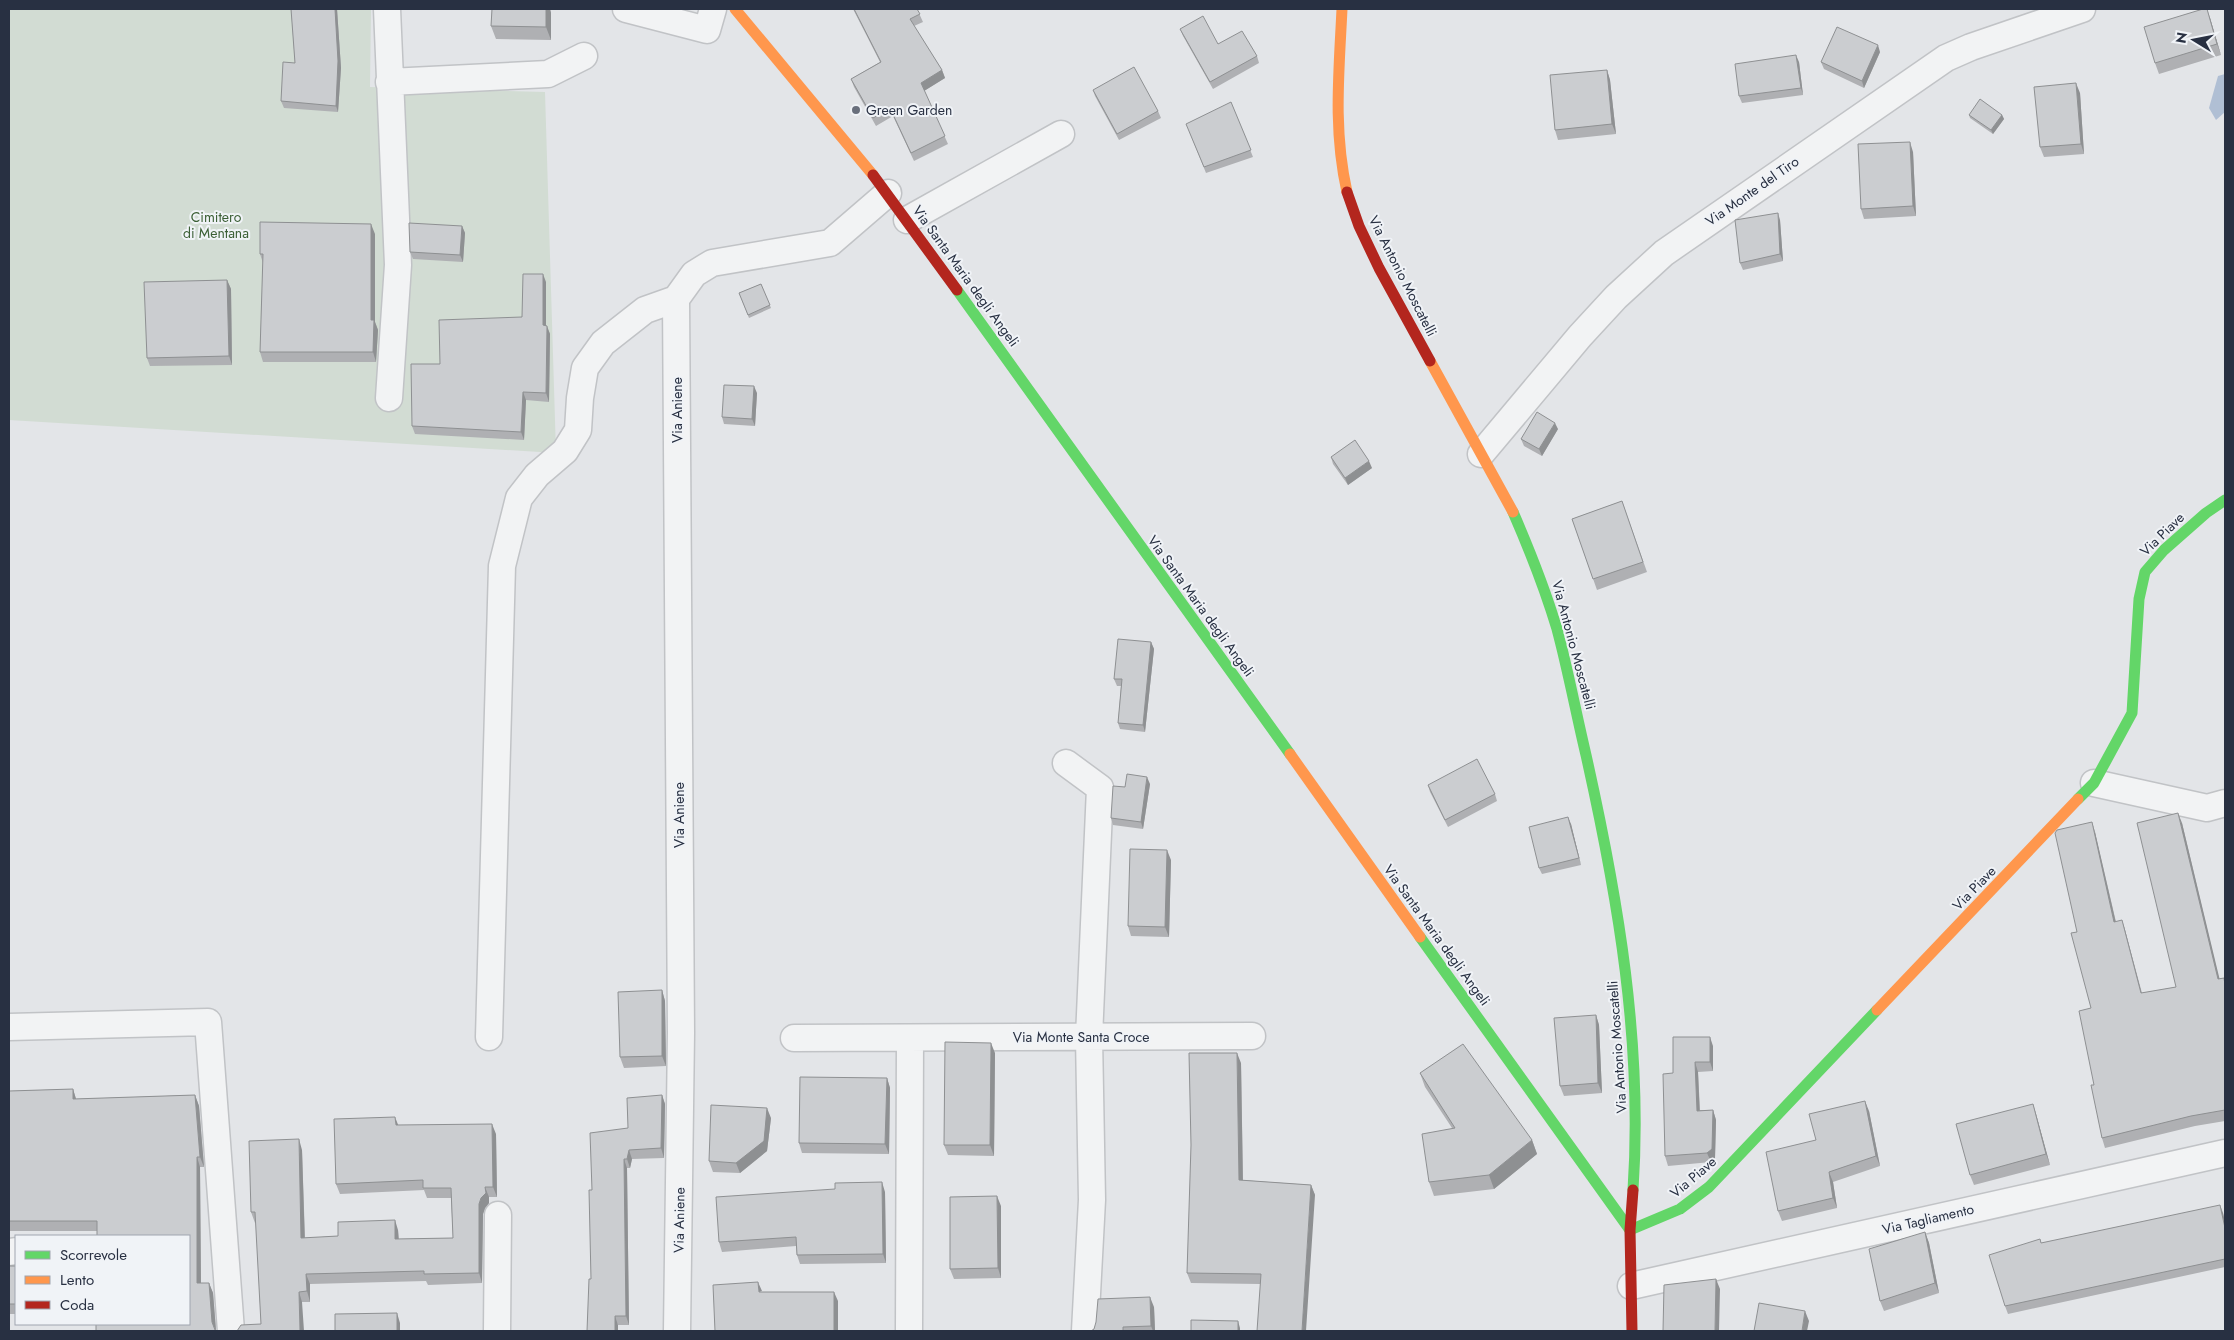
<svg xmlns="http://www.w3.org/2000/svg" width="2234" height="1340" font-family="Jost,sans-serif">
  <style>
    .green { fill: #d2dcd3 }
    .water { fill: #b0bfd4 }
    .lines { fill: none; stroke-linecap: round; stroke-linejoin: round }
    .street-casing { stroke: #c1c3c6; stroke-width: 29 }
    .street { stroke: #f2f3f4; stroke-width: 26 }
    .fast { stroke: #63d668; stroke-width: 11 }
    .slow { stroke: #ff974d; stroke-width: 11 }
    .jam { stroke: #b3261e; stroke-width: 11 }
    .wall { fill: #afb0b3 }
    .shaded-wall { fill: #8e9092 }
    .building { fill: #cbcdd0; stroke: #8e9092 }
    .poi-dot { fill: #696f7c; stroke: #f0f3f7; stroke-width: 2 }
    .labels { text-anchor: middle; dominant-baseline: central; stroke-width: 4; stroke-linejoin: round; paint-order: stroke }
    .poi-label { font-size: 14px; fill: #283042; stroke: #f0f3f7; text-anchor: start }
    .street-label { font-size: 14px; fill: #283042; stroke: #f0f3f7 }
    .park-label { font-size: 14px; fill: #3b5f35; stroke: #f0f3f7 }
  </style>
  <rect width="100%" height="100%" fill="#e3e5e8"/>
  <path class="green" d="M 9,9 L 371,9 L 370,87 L 545,92 L 556,453 L 9,420 Z"/>
  <path class="water" d="M 2225,74 L 2225,112 L 2216,120 L 2209,108 L 2218,76 Z"/>
  <g class="lines">
    <g class="street-casing">
      <path id="street" d="M 387,9 L 398,265 L 389,398
        M 626,9 L 707,30 L 713,9
        M 389,82 L 548,74 L 584,56
        M 907,220 L 1061,134
        M 1481,454 L 1580,336 L 1616,297 L 1664,253 L 1946,58 L 1971,47 L 2082,9
        M 1066,763 L 1100,788 L 1089,1037 L 1092,1200 L 1085,1331
        M 2094,783 L 2207,808 L 2225,803
        M 9,1027 L 208,1022 L 231,1331
        M 489,1037 L 502,566 L 519,498 L 537,475 L 565,451 L 578,430 L 580,398 L 585,368 L 603,343 L 645,310 L 676,299
        M 794,1038 L 1252,1036
        M 9,1252 L 16,1251
        M 1631,1286 L 2225,1153
        M 497,1331 L 498,1215
        M 677,1331 L 681,1033 L 676,299 L 694,274 L 712,263 L 830,243 L 888,193
        M 909,1331 L 910,1038"/>
    </g>
    <use href="#street" class="street"/>
    <path class="fast" d="M 957,290 L 1290,754
      M 1513,512 C 1530,551 1545,589 1557,629 C 1568,670 1576,713 1586,755 C 1618,898 1643,1043 1633,1190
      M 2078,799 L 2094,783 L 2132,713 L 2139,599 L 2145,572 L 2164,550 L 2206,513 L 2225,500
      M 1420,937 L 1630,1230
      M 1630,1230 L 1680,1209 L 1709,1187 L 1877,1010"/>
    <path class="slow" d="M 735,9 L 873,175
      M 1342,9 C 1339,72 1333,130 1347,192
      M 1430,361 L 1513,512
      M 1290,754 L 1420,937
      M 1877,1010 L 2078,799"/>
    <path class="jam" d="M 873,175 L 957,290
      M 1347,192 L 1359,226 L 1379,268 L 1430,361
      M 1632,1331 L 1630,1230 L 1633,1190"/>
  </g>
  <path class="wall" d="M 291,9 L 337,9 L 341,68 L 338,112 L 284,108 L 281,101 L 295,63 Z
    M 492,9 L 550,9 L 551,13 L 551,40 L 496,39 L 491,26 Z
    M 853,9 L 917,9 L 923,22 L 914,26 L 942,70 L 945,78 L 924,91 L 948,144 L 914,161 L 893,116 L 876,126 L 854,87 L 851,79 L 880,62 Z
    M 2210,18 L 2221,55 L 2159,74 L 2155,63 Z
    M 1180,29 L 1218,44 L 1257,56 L 1259,63 L 1213,89 L 1183,36 Z
    M 1880,52 L 1864,88 L 1824,69 L 1821,62 Z
    M 1799,62 L 1803,95 L 1742,103 L 1739,96 Z
    M 1607,70 L 1610,80 L 1616,134 L 1558,140 L 1555,130 Z
    M 1093,90 L 1158,111 L 1161,118 L 1119,140 L 1095,96 Z
    M 2080,93 L 2084,154 L 2044,157 L 2040,147 Z
    M 1231,102 L 1253,157 L 1206,173 L 1189,131 Z
    M 1969,115 L 2002,115 L 2004,119 L 1993,134 L 1970,118 Z
    M 1913,152 L 1916,216 L 1864,219 L 1861,209 Z
    M 1780,220 L 1783,261 L 1743,270 L 1740,263 Z
    M 462,226 L 465,233 L 463,262 L 413,259 L 410,252 Z
    M 375,234 L 375,322 L 378,330 L 376,362 L 263,362 L 260,352 L 263,263 L 260,254 Z
    M 227,280 L 231,289 L 232,365 L 150,366 L 147,358 Z
    M 546,282 L 546,325 L 550,334 L 549,402 L 526,400 L 524,440 L 415,434 L 412,426 L 440,364 L 522,317 Z
    M 761,284 L 771,308 L 749,318 L 739,293 Z
    M 757,393 L 755,426 L 724,424 L 722,417 Z
    M 1558,429 L 1542,456 L 1524,446 L 1521,439 Z
    M 1331,457 L 1372,468 L 1348,485 L 1333,464 Z
    M 1622,501 L 1647,572 L 1597,590 L 1572,519 Z
    M 1151,642 L 1154,649 L 1145,732 L 1120,729 L 1118,723 L 1121,686 L 1117,686 L 1114,679 Z
    M 1150,784 L 1143,829 L 1113,825 L 1111,818 L 1125,787 Z
    M 1428,785 L 1495,794 L 1497,801 L 1448,827 L 1430,792 Z
    M 2182,823 L 2219,979 L 2225,981 L 2225,1121 L 2195,1126 L 2105,1148 L 2102,1138 L 2094,1085 L 2091,1008 L 2077,932 L 2095,832 L 2116,922 L 2122,920 L 2125,930 L 2142,993 L 2176,987 Z
    M 1571,824 L 1581,865 L 1542,874 L 1539,868 Z
    M 1171,860 L 1169,937 L 1131,936 L 1128,926 Z
    M 662,990 L 665,1001 L 666,1066 L 624,1068 L 620,1057 Z
    M 1596,1015 L 1599,1025 L 1602,1093 L 1564,1096 L 1560,1086 Z
    M 1713,1046 L 1713,1071 L 1698,1072 L 1700,1110 L 1713,1110 L 1716,1120 L 1715,1158 L 1711,1162 L 1668,1166 L 1665,1156 L 1673,1073 Z
    M 995,1053 L 994,1156 L 948,1155 L 944,1145 Z
    M 1241,1063 L 1243,1180 L 1311,1185 L 1315,1195 L 1260,1284 L 1191,1283 L 1187,1273 Z
    M 1420,1073 L 1532,1140 L 1537,1154 L 1494,1189 L 1434,1196 L 1429,1182 L 1452,1128 L 1425,1087 Z
    M 887,1078 L 890,1088 L 889,1154 L 802,1153 L 799,1143 Z
    M 73,1089 L 76,1099 L 195,1095 L 199,1106 L 204,1167 L 200,1167 L 201,1283 L 209,1283 L 213,1293 L 216,1330 L 189,1324 L 189,1236 L 97,1231 L 9,1231 L 9,1091 Z
    M 662,1095 L 665,1104 L 664,1158 L 632,1159 L 630,1168 L 627,1168 L 629,1325 L 618,1325 L 591,1279 L 592,1190 Z
    M 2033,1104 L 2036,1114 L 2050,1165 L 1974,1185 L 1970,1175 Z
    M 1869,1111 L 1880,1166 L 1833,1182 L 1837,1208 L 1782,1221 L 1778,1211 L 1816,1140 Z
    M 771,1118 L 767,1151 L 740,1173 L 713,1172 L 709,1161 Z
    M 398,1125 L 496,1134 L 497,1197 L 489,1197 L 489,1203 L 485,1208 L 483,1214 L 482,1283 L 428,1285 L 426,1281 L 310,1284 L 310,1302 L 302,1302 L 261,1324 L 256,1223 L 255,1223 L 251,1212 L 302,1150 L 305,1238 L 338,1236 L 398,1230 L 399,1239 L 453,1238 L 451,1198 L 427,1198 L 424,1190 L 340,1194 L 336,1184 Z
    M 885,1192 L 886,1263 L 800,1264 L 797,1255 L 796,1246 L 722,1252 L 719,1242 Z
    M 1001,1206 L 1001,1278 L 954,1279 L 950,1269 Z
    M 2223,1213 L 2225,1222 L 2225,1267 L 2008,1314 L 2005,1306 L 2040,1239 L 2041,1243 Z
    M 1925,1232 L 1929,1243 L 1939,1293 L 1884,1311 L 1880,1301 Z
    M 9,1266 L 16,1266 L 16,1314 L 9,1314 Z
    M 1154,1307 L 1155,1331 L 1091,1331 L 1094,1329 Z"/>
  <path class="shaded-wall" d="M 335,9 L 337,9 L 341,68 L 338,112 L 336,106 Z
    M 546,9 L 550,9 L 551,13 L 551,40 L 546,27 Z
    M 2207,9 L 2210,18 L 2221,55 L 2217,44 Z
    M 1878,45 L 1880,52 L 1864,88 L 1862,81 Z
    M 1796,55 L 1799,62 L 1803,95 L 1801,88 Z
    M 942,70 L 945,78 L 924,91 L 921,83 Z
    M 1607,70 L 1610,80 L 1616,134 L 1612,124 Z
    M 2076,83 L 2080,93 L 2084,154 L 2081,144 Z
    M 2002,115 L 2004,119 L 1993,134 L 1991,130 Z
    M 1910,142 L 1913,152 L 1916,216 L 1913,206 Z
    M 1778,213 L 1780,220 L 1783,261 L 1780,254 Z
    M 371,224 L 375,234 L 375,322 L 378,330 L 376,362 L 373,352 L 371,320 Z
    M 462,226 L 465,233 L 463,262 L 460,255 Z
    M 543,274 L 546,282 L 546,334 L 543,325 Z
    M 227,280 L 231,289 L 232,365 L 229,356 Z
    M 547,326 L 550,334 L 549,402 L 546,393 Z
    M 754,386 L 757,393 L 755,426 L 752,419 Z
    M 523,392 L 526,400 L 524,440 L 521,432 Z
    M 1555,423 L 1558,429 L 1542,456 L 1539,449 Z
    M 1369,461 L 1372,468 L 1348,485 L 1345,478 Z
    M 1151,642 L 1154,649 L 1145,732 L 1143,725 Z
    M 1147,777 L 1150,784 L 1143,829 L 1141,822 Z
    M 2178,813 L 2182,823 L 2222,989 L 2218,979 Z
    M 1568,817 L 1571,824 L 1581,865 L 1579,858 Z
    M 2092,822 L 2095,832 L 2118,932 L 2114,922 Z
    M 1167,850 L 1171,860 L 1169,937 L 1165,927 Z
    M 2122,920 L 2125,930 L 2144,1003 L 2141,993 Z
    M 662,990 L 665,1001 L 666,1066 L 662,1056 Z
    M 1596,1015 L 1599,1025 L 1602,1093 L 1598,1083 Z
    M 1710,1037 L 1713,1046 L 1713,1071 L 1710,1062 Z
    M 991,1043 L 995,1053 L 994,1156 L 990,1145 Z
    M 1237,1053 L 1241,1063 L 1243,1190 L 1239,1180 Z
    M 1695,1062 L 1698,1072 L 1700,1120 L 1697,1111 Z
    M 887,1078 L 890,1088 L 889,1154 L 885,1144 Z
    M 73,1089 L 76,1099 L 73,1099 Z
    M 195,1095 L 199,1106 L 204,1167 L 200,1157 Z
    M 662,1095 L 665,1104 L 664,1158 L 661,1148 Z
    M 1865,1101 L 1869,1111 L 1880,1166 L 1876,1156 Z
    M 2033,1104 L 2036,1114 L 2050,1165 L 2046,1154 Z
    M 767,1108 L 771,1118 L 767,1151 L 740,1173 L 736,1163 Z
    M 1713,1110 L 1716,1120 L 1715,1158 L 1711,1162 L 1707,1153 Z
    M 395,1117 L 399,1127 L 396,1125 Z
    M 492,1124 L 496,1134 L 497,1197 L 493,1187 Z
    M 299,1139 L 302,1150 L 305,1248 L 301,1238 Z
    M 1532,1140 L 1537,1154 L 1494,1189 L 1489,1175 Z
    M 629,1150 L 632,1159 L 630,1168 L 627,1159 Z
    M 197,1157 L 200,1167 L 201,1293 L 197,1283 Z
    M 624,1159 L 627,1168 L 629,1325 L 626,1316 Z
    M 1829,1172 L 1833,1182 L 1837,1208 L 1833,1198 Z
    M 882,1182 L 885,1192 L 886,1263 L 883,1254 Z
    M 1311,1185 L 1315,1195 L 1306,1331 L 1302,1331 Z
    M 485,1187 L 489,1197 L 489,1203 L 485,1208 L 483,1214 L 482,1283 L 479,1273 L 479,1204 Z
    M 997,1196 L 1001,1206 L 1001,1278 L 998,1268 Z
    M 2220,1205 L 2223,1213 L 2225,1222 L 2225,1228 Z
    M 395,1220 L 398,1230 L 399,1249 L 395,1239 Z
    M 1925,1232 L 1929,1243 L 1939,1293 L 1935,1283 Z
    M 306,1274 L 310,1284 L 310,1302 L 307,1291 Z
    M 1716,1279 L 1720,1289 L 1719,1331 L 1715,1331 Z
    M 758,1282 L 762,1291 L 759,1292 Z
    M 209,1283 L 213,1293 L 216,1331 L 212,1322 Z
    M 299,1292 L 302,1302 L 304,1331 L 300,1331 Z
    M 834,1292 L 838,1301 L 838,1331 L 834,1331 Z
    M 1150,1297 L 1154,1307 L 1155,1331 L 1153,1331 L 1151,1326 Z
    M 1805,1311 L 1809,1321 L 1807,1331 L 1802,1331 Z
    M 397,1313 L 400,1323 L 400,1331 L 397,1331 Z
    M 615,1316 L 618,1325 L 618,1331 L 615,1331 Z
    M 1238,1321 L 1240,1328 L 1240,1331 L 1238,1331 Z"/>
  <path class="building" d="M 291,9 L 335,9 L 338,61 L 336,106 L 281,101 L 283,62 L 295,63 Z
    M 492,9 L 546,9 L 546,27 L 491,26 Z
    M 854,9 L 917,9 L 920,14 L 910,19 L 942,70 L 921,83 L 945,136 L 911,153 L 890,108 L 873,118 L 851,79 L 881,62 Z
    M 2203,9 L 2207,9 L 2217,44 L 2155,63 L 2144,27 Z
    M 1203,16 L 1218,44 L 1242,31 L 1257,56 L 1210,82 L 1180,29 Z
    M 1837,27 L 1878,45 L 1862,81 L 1821,62 Z
    M 1796,55 L 1801,88 L 1739,96 L 1735,64 Z
    M 1134,67 L 1158,111 L 1117,134 L 1093,90 Z
    M 1607,70 L 1612,124 L 1555,130 L 1550,75 Z
    M 2076,83 L 2081,144 L 2040,147 L 2034,87 Z
    M 1980,99 L 2002,115 L 1991,130 L 1969,115 Z
    M 1231,102 L 1251,150 L 1204,167 L 1186,124 Z
    M 1910,142 L 1913,206 L 1861,209 L 1858,144 Z
    M 1778,213 L 1780,254 L 1740,263 L 1735,220 Z
    M 260,222 L 371,224 L 371,320 L 374,320 L 373,352 L 260,352 L 263,254 L 260,254 Z
    M 409,223 L 462,226 L 460,255 L 410,252 Z
    M 523,274 L 543,274 L 543,325 L 547,326 L 546,393 L 523,392 L 521,432 L 412,426 L 411,364 L 440,364 L 439,320 L 522,317 Z
    M 227,280 L 229,356 L 147,358 L 144,282 Z
    M 761,284 L 770,305 L 748,315 L 739,293 Z
    M 724,385 L 754,386 L 752,419 L 722,417 Z
    M 1537,412 L 1555,423 L 1539,449 L 1521,439 Z
    M 1355,440 L 1369,461 L 1345,478 L 1331,457 Z
    M 1622,501 L 1643,562 L 1593,579 L 1572,519 Z
    M 1118,639 L 1151,642 L 1143,725 L 1118,723 L 1122,679 L 1114,679 Z
    M 1477,759 L 1495,794 L 1445,820 L 1428,785 Z
    M 1127,774 L 1147,777 L 1141,822 L 1111,818 L 1113,786 L 1125,787 Z
    M 2178,813 L 2218,979 L 2224,978 L 2225,985 L 2225,1110 L 2191,1116 L 2102,1138 L 2091,1085 L 2094,1085 L 2079,1011 L 2091,1008 L 2071,933 L 2077,932 L 2055,833 L 2057,830 L 2092,822 L 2114,922 L 2122,920 L 2141,993 L 2176,987 L 2137,823 Z
    M 1568,817 L 1579,858 L 1539,868 L 1529,827 Z
    M 1130,849 L 1167,850 L 1165,927 L 1128,926 Z
    M 662,990 L 662,1056 L 620,1057 L 618,992 Z
    M 1596,1015 L 1598,1083 L 1560,1086 L 1554,1018 Z
    M 1673,1037 L 1710,1037 L 1710,1062 L 1695,1062 L 1697,1111 L 1713,1110 L 1712,1149 L 1707,1153 L 1665,1156 L 1663,1074 L 1673,1073 Z
    M 945,1042 L 991,1043 L 990,1145 L 944,1145 Z
    M 1463,1044 L 1532,1140 L 1489,1175 L 1429,1182 L 1422,1134 L 1455,1128 L 1420,1073 Z
    M 1189,1053 L 1237,1053 L 1239,1180 L 1311,1185 L 1302,1331 L 1257,1331 L 1261,1274 L 1187,1273 L 1191,1145 Z
    M 800,1077 L 887,1078 L 885,1144 L 799,1143 Z
    M 73,1089 L 73,1099 L 195,1095 L 200,1157 L 197,1157 L 197,1283 L 209,1283 L 212,1322 L 215,1330 L 217,1331 L 96,1331 L 96,1324 L 189,1324 L 189,1236 L 97,1236 L 97,1221 L 9,1221 L 9,1091 Z
    M 662,1095 L 661,1148 L 629,1150 L 627,1159 L 624,1159 L 626,1316 L 615,1316 L 615,1331 L 587,1331 L 589,1279 L 591,1279 L 589,1190 L 592,1190 L 590,1133 L 628,1128 L 627,1098 Z
    M 1865,1101 L 1876,1156 L 1829,1172 L 1833,1198 L 1778,1211 L 1766,1152 L 1816,1140 L 1809,1114 Z
    M 2033,1104 L 2046,1154 L 1970,1175 L 1956,1124 Z
    M 711,1105 L 767,1108 L 764,1141 L 736,1163 L 709,1161 Z
    M 395,1117 L 396,1125 L 492,1124 L 493,1187 L 485,1187 L 486,1193 L 481,1198 L 479,1204 L 479,1273 L 424,1274 L 424,1271 L 306,1274 L 307,1291 L 299,1292 L 300,1331 L 237,1331 L 241,1325 L 261,1324 L 255,1212 L 251,1212 L 249,1141 L 299,1139 L 301,1238 L 338,1236 L 338,1222 L 395,1220 L 395,1239 L 453,1238 L 451,1188 L 423,1188 L 423,1180 L 336,1184 L 334,1119 Z
    M 882,1182 L 883,1254 L 797,1255 L 796,1237 L 719,1242 L 716,1197 L 835,1189 L 835,1183 Z
    M 997,1196 L 998,1268 L 950,1269 L 950,1197 Z
    M 2220,1205 L 2225,1228 L 2225,1259 L 2005,1306 L 1989,1255 L 2040,1239 L 2041,1243 Z
    M 1925,1232 L 1935,1283 L 1880,1301 L 1869,1249 Z
    M 9,1266 L 16,1266 L 16,1304 L 9,1304 Z
    M 1716,1279 L 1715,1331 L 1663,1331 L 1664,1285 Z
    M 758,1282 L 759,1292 L 834,1292 L 834,1331 L 715,1331 L 713,1285 Z
    M 1150,1297 L 1151,1326 L 1123,1327 L 1123,1331 L 1091,1331 L 1094,1329 L 1096,1322 L 1098,1299 Z
    M 1759,1303 L 1805,1311 L 1802,1331 L 1754,1331 Z
    M 397,1313 L 397,1331 L 335,1331 L 335,1314 Z
    M 1191,1320 L 1238,1321 L 1238,1331 L 1191,1331 Z"/>
  <circle class="poi-dot" cx="856" cy="110" r="5"/>
  <g class="labels">
    <g class="poi-label">
      <text x="866" y="110">Green Garden</text>
    </g>
    <g class="street-label">
      <text transform="translate(1752 191) rotate(-35)">Via Monte del Tiro</text>
      <text transform="translate(966 276) rotate(54)">Via Santa Maria degli Angeli</text>
      <text transform="translate(1403 276) rotate(63)">Via Antonio Moscatelli</text>
      <text transform="translate(677 410) rotate(-90)">Via Aniene</text>
      <text transform="translate(2162 534) rotate(-44)">Via Piave</text>
      <text transform="translate(1201 606) rotate(54)">Via Santa Maria degli Angeli</text>
      <text transform="translate(1574 645) rotate(75)">Via Antonio Moscatelli</text>
      <text transform="translate(679 815) rotate(-90)">Via Aniene</text>
      <text transform="translate(1974 888) rotate(-46)">Via Piave</text>
      <text transform="translate(1437 935) rotate(54)">Via Santa Maria degli Angeli</text>
      <text x="1081" y="1037">Via Monte Santa Croce</text>
      <text transform="translate(1617 1047) rotate(-94)">Via Antonio Moscatelli</text>
      <text transform="translate(1693 1177) rotate(-40)">Via Piave</text>
      <text transform="translate(1928 1219) rotate(-13)">Via Tagliamento</text>
      <text transform="translate(679 1220) rotate(-89)">Via Aniene</text>
    </g>
    <g class="park-label">
      <text x="216" y="217">Cimitero<tspan x="216" dy="16">di Mentana</tspan></text>
    </g>
  </g>
  <rect width="2234" height="1340" fill="none" stroke="#283042" stroke-width="20"/>
  <rect x="15" y="1235" width="175" height="90" fill="#f0f3f7" stroke="#a0a5af"/>
  <rect x="25" y="1251" width="25" height="8" fill="#63d668" stroke="#a0a5af"/>
  <text x="60" y="1260" font-size="15" fill="#283042">Scorrevole</text>
  <rect x="25" y="1276" width="25" height="8" fill="#ff974d" stroke="#a0a5af"/>
  <text x="60" y="1285" font-size="15" fill="#283042">Lento</text>
  <rect x="25" y="1301" width="25" height="8" fill="#b3261e" stroke="#a0a5af"/>
  <text x="60" y="1310" font-size="15" fill="#283042">Coda</text>
  <g transform="translate(2194 40) rotate(280)" stroke="#f0f3f7" stroke-width="4" paint-order="stroke">
  <path d="M0-4L9 19L0 12L-9 19Z" fill="#283042"/>
  <text y="-8" font-size="14" font-weight="bold" text-anchor="middle" fill="#283042">N</text>
  </g>
</svg>
